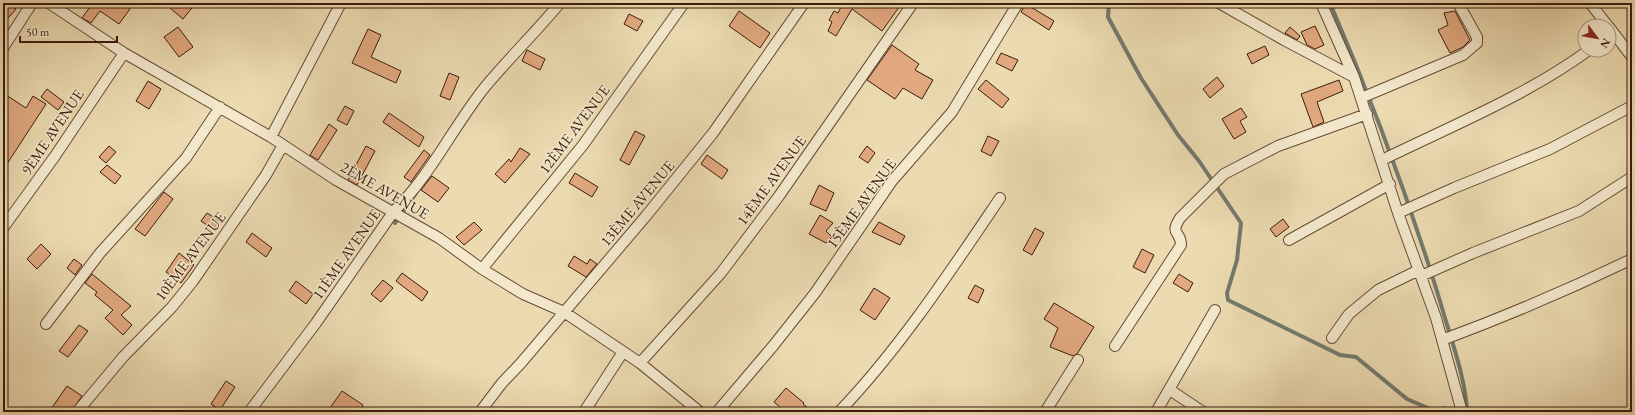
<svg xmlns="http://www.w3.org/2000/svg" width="1635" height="415" font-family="'EB Garamond',serif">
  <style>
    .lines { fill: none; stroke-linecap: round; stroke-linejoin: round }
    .stream { stroke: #747a70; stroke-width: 4 }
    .building { fill: #e2a980; stroke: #3c1b0c }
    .street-casing { stroke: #684b35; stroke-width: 12 }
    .street { stroke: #f3e8cc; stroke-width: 10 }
    .labels { text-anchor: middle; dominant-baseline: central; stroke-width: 3; stroke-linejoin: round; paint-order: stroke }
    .street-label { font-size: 15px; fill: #3c1b0c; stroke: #f3e8cc }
  </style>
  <rect width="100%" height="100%" fill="#ecdbb1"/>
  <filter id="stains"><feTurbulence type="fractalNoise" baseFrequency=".005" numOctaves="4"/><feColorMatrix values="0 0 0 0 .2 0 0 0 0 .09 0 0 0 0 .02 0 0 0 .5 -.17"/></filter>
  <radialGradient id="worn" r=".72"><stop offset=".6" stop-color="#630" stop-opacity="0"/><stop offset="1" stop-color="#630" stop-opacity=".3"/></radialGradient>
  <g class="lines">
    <path class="stream" d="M 1109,3 L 1108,17 L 1141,78 L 1178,135 L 1199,161 L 1241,223 L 1237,260 L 1227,293 L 1228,300 L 1340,355 L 1356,357 L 1407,399 L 1437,412
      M 1330,3 C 1372,100 1409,200 1440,301 C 1449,334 1466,378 1467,412
      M 395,223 L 416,193
      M 1439,412 L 1445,408 L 1445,412"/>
  </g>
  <path class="building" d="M 3,3 L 8,3 L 16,9 L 3,24 Z
    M 90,3 L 122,3 L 130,9 L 119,24 L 100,11 L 91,23 L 82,18 L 92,4 Z
    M 164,3 L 196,3 L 183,19 Z
    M 843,3 L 902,3 L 882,31 L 852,9 L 836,36 L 828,31 L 832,22 L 829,20 L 834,11 L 838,13 Z
    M 1026,4 L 1054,21 L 1049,30 L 1021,12 Z
    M 739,11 L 770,33 L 760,48 L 729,26 Z
    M 1455,11 L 1470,40 L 1463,47 L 1450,53 L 1438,30 L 1448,25 L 1444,13 Z
    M 629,14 L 643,21 L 637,31 L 624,24 Z
    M 1315,26 L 1324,45 L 1315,49 L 1307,45 L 1301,32 Z
    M 178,27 L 193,47 L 179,57 L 164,37 Z
    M 1290,27 L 1300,36 L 1297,40 L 1285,33 Z
    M 368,29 L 381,35 L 371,57 L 401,71 L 396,83 L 352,63 Z
    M 892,45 L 919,64 L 915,70 L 933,80 L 922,99 L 903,88 L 895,99 L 867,80 Z
    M 1265,46 L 1269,55 L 1252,64 L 1247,54 Z
    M 527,50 L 545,59 L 540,70 L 522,61 Z
    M 1001,53 L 1018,60 L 1012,71 L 996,63 Z
    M 449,73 L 459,77 L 450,100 L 440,96 Z
    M 1217,77 L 1224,86 L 1210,98 L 1203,89 Z
    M 986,80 L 1009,99 L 1002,108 L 978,89 Z
    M 1339,80 L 1343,91 L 1317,102 L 1324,122 L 1313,127 L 1301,94 Z
    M 148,81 L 161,89 L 149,109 L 136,101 Z
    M 47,89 L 64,102 L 58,110 L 41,97 Z
    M 3,93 L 26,108 L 33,96 L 46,104 L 3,170 L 3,127 L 8,118 L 3,114 Z
    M 345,106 L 354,111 L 347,125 L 337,120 Z
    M 1241,108 L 1247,117 L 1240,121 L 1246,132 L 1234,139 L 1222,119 Z
    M 389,113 L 424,137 L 419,147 L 383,122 Z
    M 329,124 L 337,130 L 318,160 L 310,155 Z
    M 635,131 L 645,136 L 629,165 L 620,160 Z
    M 988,136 L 999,141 L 991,156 L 981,151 Z
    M 109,146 L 116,152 L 106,163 L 99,157 Z
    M 366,146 L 375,151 L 357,185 L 348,180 Z
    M 867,146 L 875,153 L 868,163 L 859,157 Z
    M 520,148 L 530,154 L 505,183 L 495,174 L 509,159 L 511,162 Z
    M 424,150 L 430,155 L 411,182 L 404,177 Z
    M 707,155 L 728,170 L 722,179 L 701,164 Z
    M 107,165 L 121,176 L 115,184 L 100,172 Z
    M 575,173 L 598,187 L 592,197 L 569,183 Z
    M 432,176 L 449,188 L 438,202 L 421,190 Z
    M 819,185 L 834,193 L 826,211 L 810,204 Z
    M 164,192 L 173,199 L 145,236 L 135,229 Z
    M 207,213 L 221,222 L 216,231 L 201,221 Z
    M 820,215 L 833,223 L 826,231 L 832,237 L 826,243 L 809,234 Z
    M 1283,219 L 1289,227 L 1276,237 L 1270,229 Z
    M 474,222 L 482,230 L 464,245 L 456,237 Z
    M 879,222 L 905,236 L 900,245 L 872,232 Z
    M 1035,228 L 1044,233 L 1032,255 L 1023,250 Z
    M 252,233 L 272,248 L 266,257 L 246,242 Z
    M 41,244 L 51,254 L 37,269 L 27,259 Z
    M 1142,249 L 1154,255 L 1145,273 L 1133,267 Z
    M 179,253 L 194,265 L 181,283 L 166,272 Z
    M 574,256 L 587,264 L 590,259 L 597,264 L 586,277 L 568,266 Z
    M 74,259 L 82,265 L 75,275 L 67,268 Z
    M 402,273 L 428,292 L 422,301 L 396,281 Z
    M 92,274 L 131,306 L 121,315 L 132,325 L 123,335 L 105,318 L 113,310 L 95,295 L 97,292 L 85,283 Z
    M 1179,274 L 1193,283 L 1188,292 L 1173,283 Z
    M 383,280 L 393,288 L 381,302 L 371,294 Z
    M 296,281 L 313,294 L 306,304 L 289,291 Z
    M 975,285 L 984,290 L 978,303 L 968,298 Z
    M 874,288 L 890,298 L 875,320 L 860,310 Z
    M 1054,303 L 1094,327 L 1077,354 L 1073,356 L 1050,347 L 1058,328 L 1044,319 Z
    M 79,325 L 88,331 L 68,357 L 59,351 Z
    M 226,381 L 235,387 L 220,410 L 211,404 Z
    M 67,386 L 82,396 L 71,412 L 49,412 Z
    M 786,388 L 804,403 L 803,404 L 813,412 L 786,412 L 774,402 Z
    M 342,391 L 363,405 L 359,412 L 327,412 Z"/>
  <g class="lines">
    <g class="street-casing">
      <path id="street" d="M 49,3 L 124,53 L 271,137 L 336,180 L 439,238 L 482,269 L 523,294 L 564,312 L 640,363 L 700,412
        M 1219,3 L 1284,40 L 1354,77
        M 1321,3 L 1354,77 L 1398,213 L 1436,318 L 1462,412
        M 1590,3 L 1608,26
        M 1609,27 L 1632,57
        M 3,48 L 32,3
        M 1361,98 L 1463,55 L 1477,43 L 1477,37 L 1458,3
        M 271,137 L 341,3
        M 1382,160 C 1451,126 1526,96 1589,50
        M 1398,213 L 1454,188 L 1550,149 L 1632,106
        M 3,228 L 55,156 L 124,53
        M 1289,240 L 1390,184
        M 482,269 L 583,145 L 684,3
        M 1421,276 L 1473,253 L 1579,211 L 1632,177
        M 46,324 L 100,253 L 186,158 L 220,107
        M 1332,338 L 1349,314 L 1378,290 L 1419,270
        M 1442,340 C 1507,316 1570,289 1632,259
        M 1115,346 L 1181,245 C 1181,230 1169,236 1180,218 L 1224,174 L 1278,146 L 1367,114
        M 640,363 L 721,273 L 779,196 L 913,3
        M 1170,390 L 1203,412
        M 77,412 L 123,357 L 172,307 L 193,281 L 266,175 L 283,145
        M 249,412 L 316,323 L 394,211 C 431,175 453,127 485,87 C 509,58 536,32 560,3
        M 480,412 L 502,383 L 521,363 L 646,216 L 713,133 L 804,3
        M 584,412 L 623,352
        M 717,412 L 773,346 L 815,293 L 892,181 L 952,112 L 1018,3
        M 839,412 C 900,348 950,272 1000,198
        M 1045,412 L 1078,360
        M 1156,412 L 1215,310"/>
    </g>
    <use href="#street" class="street"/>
  </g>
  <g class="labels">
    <g class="street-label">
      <text transform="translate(574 129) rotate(-53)">12ÈME AVENUE</text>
      <text transform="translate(52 132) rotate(-56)">9ÈME AVENUE</text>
      <text transform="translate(771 180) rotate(-54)">14ÈME AVENUE</text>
      <text transform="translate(385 190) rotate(30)">2ÈME AVENUE</text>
      <text transform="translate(637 203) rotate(-50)">13ÈME AVENUE</text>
      <text transform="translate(861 203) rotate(-54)">15ÈME AVENUE</text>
      <text transform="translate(346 254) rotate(-55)">11ÈME AVENUE</text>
      <text transform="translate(190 256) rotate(-53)">10ÈME AVENUE</text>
    </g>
  </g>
  <rect width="1635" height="415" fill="none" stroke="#ecdbb1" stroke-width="16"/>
  <rect x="4" y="4" width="1627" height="407" fill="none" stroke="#3c1b0c" stroke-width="2"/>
  <rect x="8" y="8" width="1619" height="399" fill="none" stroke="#3c1b0c"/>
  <g transform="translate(1597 38) rotate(122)"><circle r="19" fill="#f3e8cc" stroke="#aa967f"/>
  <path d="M0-3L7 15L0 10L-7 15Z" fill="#8f2418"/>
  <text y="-6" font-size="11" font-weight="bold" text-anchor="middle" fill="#3c1b0c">N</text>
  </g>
  <path d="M20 36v6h97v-6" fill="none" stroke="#3c1b0c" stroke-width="2"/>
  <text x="26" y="36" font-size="12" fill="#3c1b0c" stroke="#f3e8cc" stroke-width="3" paint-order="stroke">50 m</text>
  <rect width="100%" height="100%" filter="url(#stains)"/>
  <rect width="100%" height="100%" fill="url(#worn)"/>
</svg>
